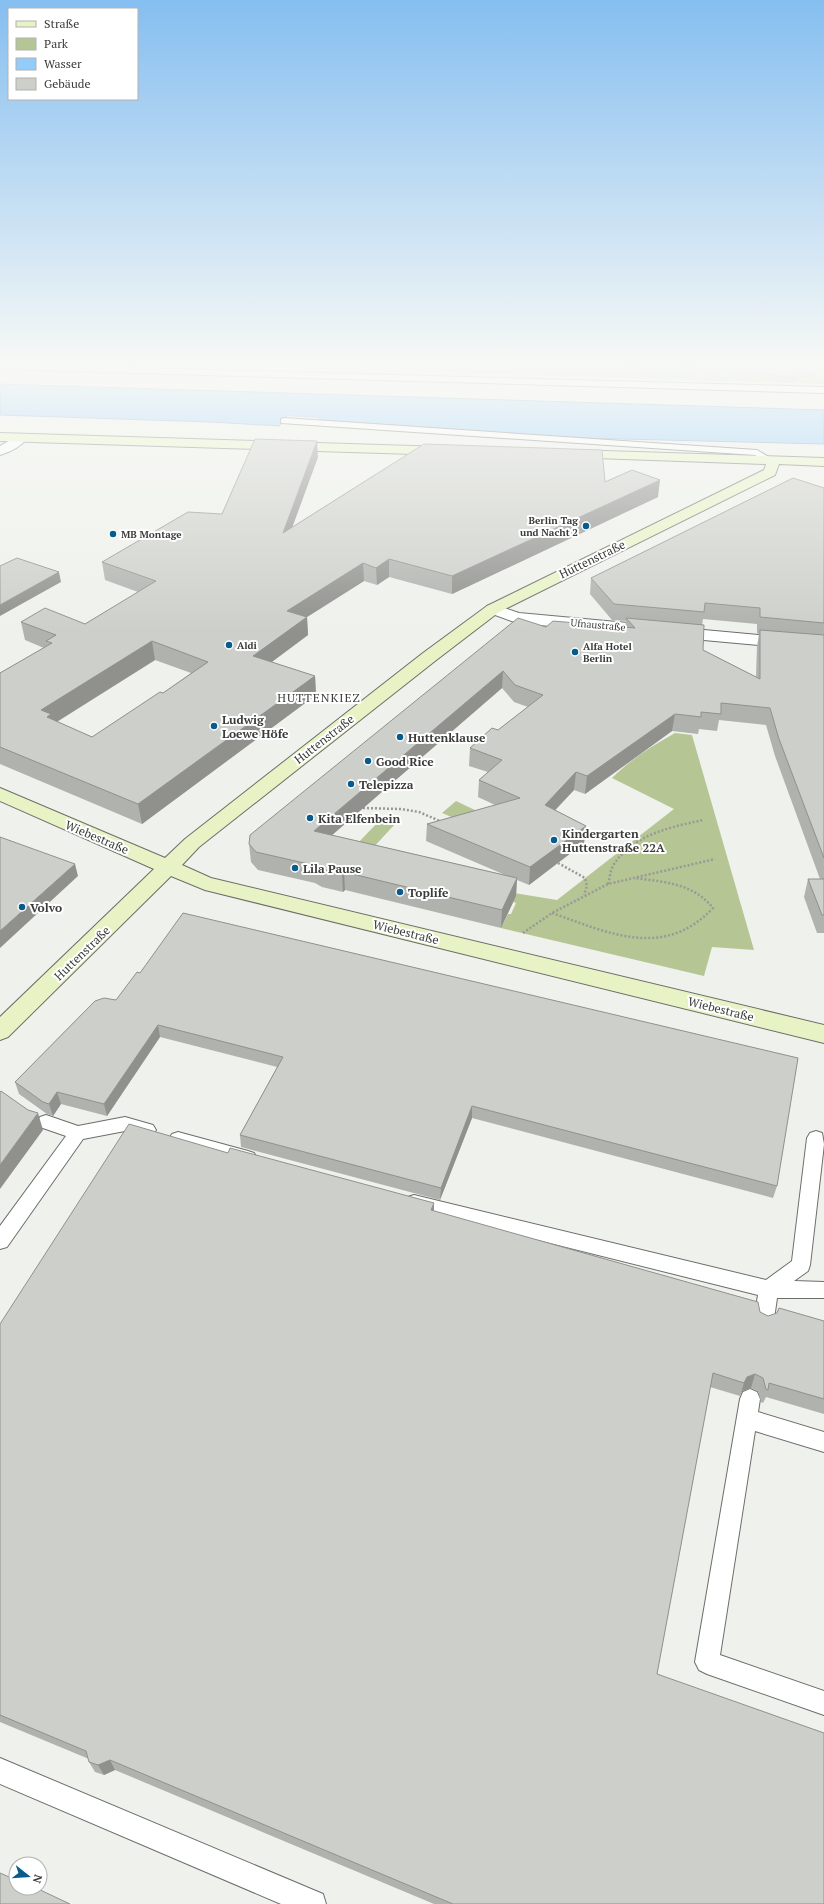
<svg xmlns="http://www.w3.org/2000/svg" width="824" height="1904" font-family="'PT Serif',serif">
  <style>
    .green { fill: #b6c594 }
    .water { fill: #92ccfb; stroke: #78a0c1 }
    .pier { fill: #eff1ec }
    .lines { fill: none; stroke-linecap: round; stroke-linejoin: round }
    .lane-casing { stroke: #6d6e6a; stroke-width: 2 }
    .street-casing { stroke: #6d6e6a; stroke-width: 2 }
    .secondary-casing { stroke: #6d6e6a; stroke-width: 2 }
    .path { stroke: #999a96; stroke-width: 2.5; stroke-dasharray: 2 2; stroke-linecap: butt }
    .lane { fill: #fff; fill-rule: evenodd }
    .street { fill: #fff; fill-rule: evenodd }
    .secondary { fill: #e8f3c5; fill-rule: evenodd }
    .wall { fill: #b0b2ae; fill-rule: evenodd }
    .shaded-wall { fill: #90918d }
    .building { fill: #cdcfca; stroke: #90918d; fill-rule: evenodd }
    .poi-dot { fill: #085b8d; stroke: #fff; stroke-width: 1.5 }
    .labels { text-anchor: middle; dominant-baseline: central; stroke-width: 4; stroke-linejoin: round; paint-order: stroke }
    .far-poi-label { font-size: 10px; font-weight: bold; fill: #3b3b39; stroke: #fff; text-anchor: start }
    .far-street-label { font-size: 10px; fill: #3b3b39; stroke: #fff }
    .street-label { font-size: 12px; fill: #3b3b39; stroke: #fff }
    .far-quarter-label { font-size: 12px; letter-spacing: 1px; fill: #3b3b39; stroke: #fff }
    .poi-label { font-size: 12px; font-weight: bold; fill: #3b3b39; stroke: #fff; text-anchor: start }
  </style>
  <rect width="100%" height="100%" fill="#eff1ec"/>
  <path class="green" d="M 431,364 L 824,364 L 824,384 L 429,372 Z
    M 675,733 L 692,735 L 754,950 L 712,947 L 704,976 L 501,928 L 508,914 L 511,914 L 516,903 L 513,902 L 516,896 L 514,893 L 557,900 L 674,809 L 612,778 C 631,759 652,746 675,733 Z
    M 456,801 L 477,811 L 463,822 L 442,813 Z
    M 382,818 L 396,823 L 371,850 L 356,845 Z"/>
  <path class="water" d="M 0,384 L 824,410 L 824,444 L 581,438 L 318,420 L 319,418 L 287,416 L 280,426 L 211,422 L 0,415 Z"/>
  <path class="pier" d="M 287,416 L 319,418 L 319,420 L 630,441 L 581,440 L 288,418 L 282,426 L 280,426 Z"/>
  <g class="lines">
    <g class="lane-casing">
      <path id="lane" d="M 284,418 L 757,450 L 777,462 L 773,465 L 755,455 L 281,423 L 281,419 Z
        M 46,1115 L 78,1126 L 125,1117 L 153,1125 L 156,1130 L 153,1135 L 147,1137 L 125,1131 L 83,1139 L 7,1247 L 0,1249 L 0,1226 L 66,1136 L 40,1127 L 37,1122 L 40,1117 Z
        M 816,1131 L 822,1133 L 824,1144 L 810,1265 L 808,1271 L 794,1281 L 824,1282 L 824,1298 L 777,1298 L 774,1319 L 771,1325 L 764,1328 L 757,1325 L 754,1319 L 758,1295 L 414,1209 L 408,1207 L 405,1202 L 408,1197 L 414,1195 L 766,1280 L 792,1261 L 807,1138 L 810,1133 Z
        M 178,1132 L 248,1151 L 254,1153 L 257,1158 L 254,1163 L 248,1165 L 172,1144 L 169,1139 L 172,1134 Z
        M 750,1389 L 757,1392 L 760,1399 L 758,1412 L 824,1432 L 824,1452 L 755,1431 L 720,1655 L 824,1691 L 824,1715 L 707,1674 L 699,1670 L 695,1662 L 740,1399 L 743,1392 Z
        M 0,1758 L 323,1894 L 326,1904 L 281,1904 L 0,1784 Z"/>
    </g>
    <g class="street-casing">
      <path id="street" d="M 0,364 L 824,387 L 824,393 L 0,369 Z
        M 21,434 L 25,435 L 27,438 C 21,447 10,452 0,455 L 0,446 Z
        M 493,604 L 519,613 L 824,641 L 824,651 L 517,623 L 487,612 L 485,609 L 487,606 Z"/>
    </g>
    <g class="secondary-casing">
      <path id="secondary" d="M 0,433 L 445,447 L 450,448 L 451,451 L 450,454 L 445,455 L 0,441 Z
        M 573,450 L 824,458 L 824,466 L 779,464 L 775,475 L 499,612 L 435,661 L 199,847 L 182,865 L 211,878 L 824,1025 L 824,1043 L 205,890 L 171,876 L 8,1037 L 0,1040 L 0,1017 L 154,869 L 0,801 L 0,788 L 165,858 L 185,839 L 423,653 L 487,606 L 764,470 L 766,464 L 568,457 L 567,454 L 568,451 Z"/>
    </g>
    <path class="path" d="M 363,808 L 401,809 L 419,812 L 440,821
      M 558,863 L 585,878 L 587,886 L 584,895
      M 608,884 C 610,878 610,871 613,866 C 631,835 671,827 703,820
      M 552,913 C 609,933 664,960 713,908 C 693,883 664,882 635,878
      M 523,933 L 552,913 L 608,884 L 715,859"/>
    <use href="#lane" class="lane"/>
    <use href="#street" class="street"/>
    <use href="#secondary" class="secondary"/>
  </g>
  <path class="wall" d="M 231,364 L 341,364 L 340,368 Z
    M 590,364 L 824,364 L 810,379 L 797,376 L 792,383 L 722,372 L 717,376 L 669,366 L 649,364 L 643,364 L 640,370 Z
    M 318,457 L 292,527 L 605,482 L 658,497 L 452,594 L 389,577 L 377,585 L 364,581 L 307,617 L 308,635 L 272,662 L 315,676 L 316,695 L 142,824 L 0,764 L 0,673 L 44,648 L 25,640 L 21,622 L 85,624 L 138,592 L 105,580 L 102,562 L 222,514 ZM 155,660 L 191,673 L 163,693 L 92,737 L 57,722 Z
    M 824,488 L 824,933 L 817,933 L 804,897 L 808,879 L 820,879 L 775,756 L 766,725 L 719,720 L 717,731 L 699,729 L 698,734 L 672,731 L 585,794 L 574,790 L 555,810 L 586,826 L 584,843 L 529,885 L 517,880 L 516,896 L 501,928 L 345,890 L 343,892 L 322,887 L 315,883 L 258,870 L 251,862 L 249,844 L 546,627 L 625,628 L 626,621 L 612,620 L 590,594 L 591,578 ZM 703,619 L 757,624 L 757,633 L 759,634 L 757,646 L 756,677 L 703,650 L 702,625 ZM 502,688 L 514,702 L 528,707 L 498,730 L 470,748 L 469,766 L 488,772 L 479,780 L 478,797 L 495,805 L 427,824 L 426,841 L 505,875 L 332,835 Z
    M 95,1001 L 777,1186 L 773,1198 L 472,1118 L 440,1200 L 241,1147 L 240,1135 L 277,1067 L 160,1037 L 107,1116 L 61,1104 L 53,1116 L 47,1114 L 19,1094 L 15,1082 Z
    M 434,1211 L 760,1312 L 768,1316 L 824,1321 L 824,1414 L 766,1397 L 763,1403 L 761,1402 L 758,1391 L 751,1388 L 742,1391 L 740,1396 L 710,1387 L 657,1674 L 824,1904 L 434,1904 L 115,1770 L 104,1775 L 95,1772 L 89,1762 L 89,1759 L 0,1722 L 0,1324 Z"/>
  <path class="shaded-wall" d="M 641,364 L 643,364 L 640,370 L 640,365 Z
    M 823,364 L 824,364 L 824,367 L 810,379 L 811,374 Z
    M 723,368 L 722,372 L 717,376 L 718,372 Z
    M 797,372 L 797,376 L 792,383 L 793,378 Z
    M 317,441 L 318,457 L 284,550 L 283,533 Z
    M 660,480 L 658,497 L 452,594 L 452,576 Z
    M 389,559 L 389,577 L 377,585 L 376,568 Z
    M 363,563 L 364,581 L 288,629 L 287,611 Z
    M 59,572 L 61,582 L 0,616 L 0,605 Z
    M 307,617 L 308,635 L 254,675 L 253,656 Z
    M 152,641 L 155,660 L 53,724 L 51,736 L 41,710 Z
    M 503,671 L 502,688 L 316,849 L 314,831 Z
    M 315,676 L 316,695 L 142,824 L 138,804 Z
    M 675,714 L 672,731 L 585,794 L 587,776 Z
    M 576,772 L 574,790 L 544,822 L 545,805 Z
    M 586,826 L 584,843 L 529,885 L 530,867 Z
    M 75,864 L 78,876 L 0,948 L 0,931 Z
    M 344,872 L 345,890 L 343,892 L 342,874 Z
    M 517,878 L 516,896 L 501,928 L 502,910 Z
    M 158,1025 L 160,1037 L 107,1116 L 104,1104 Z
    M 57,1092 L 61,1104 L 53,1116 L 49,1104 Z
    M 472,1106 L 472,1118 L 440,1200 L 441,1188 Z
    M 38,1113 L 43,1130 L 0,1189 L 0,1165 Z
    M 434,1203 L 434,1217 L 431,1210 Z
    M 755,1374 L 751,1388 L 742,1391 L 740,1396 L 744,1383 L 747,1377 Z
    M 110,1760 L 115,1770 L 104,1775 L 98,1765 Z"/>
  <path class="building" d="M 628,364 L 641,364 L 640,365 Z
    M 678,364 L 823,364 L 811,374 L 797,372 L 793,378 L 723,368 L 718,372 Z
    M 255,439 L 317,441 L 283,533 L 424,444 L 602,450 L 605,482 L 632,470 L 660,480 L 452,576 L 389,559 L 376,568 L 363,563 L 287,611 L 307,617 L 253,656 L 315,676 L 138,804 L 0,747 L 0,673 L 52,643 L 46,641 L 56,635 L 21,622 L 45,608 L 85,624 L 156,581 L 102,562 L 188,512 L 222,514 ZM 152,641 L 208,662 L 163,693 L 160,692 L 92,737 L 47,717 L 51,714 L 41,710 Z
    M 793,478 L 824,488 L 824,623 L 760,617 L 760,608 L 705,603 L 704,612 L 614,604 L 591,578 Z
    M 17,558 L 59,572 L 0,605 L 0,566 Z
    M 518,618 L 546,627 L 553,621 L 635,628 L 626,618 L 704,625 L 703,650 L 760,679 L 760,630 L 824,635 L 824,858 L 779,739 L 770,708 L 721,703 L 721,714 L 701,712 L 701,717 L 675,714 L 587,776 L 576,772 L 545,805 L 586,826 L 530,867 L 427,824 L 520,798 L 479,780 L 502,760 L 470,748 L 492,728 L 498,730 L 543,695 L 515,685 L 503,671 L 314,831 L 517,878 L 502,910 L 344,872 L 342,874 L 321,869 L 313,865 L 256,852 L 249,844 L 250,835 Z
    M 0,837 L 75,864 L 0,931 Z
    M 808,879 L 824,879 L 824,915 L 822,915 Z
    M 183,913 L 798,1058 L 777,1186 L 472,1106 L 441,1188 L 240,1135 L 283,1057 L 158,1025 L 104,1104 L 57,1092 L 49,1104 L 43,1102 L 15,1082 L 95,1001 L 104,998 L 116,1000 L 137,972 L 140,973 Z
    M 1,1091 L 28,1110 L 38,1113 L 0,1165 L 0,1092 Z
    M 129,1124 L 228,1153 L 230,1148 L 434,1203 L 431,1210 L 758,1302 L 760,1312 L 768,1316 L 777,1313 L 779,1308 L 824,1321 L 824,1399 L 769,1383 L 768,1390 L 766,1389 L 763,1378 L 755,1374 L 747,1377 L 744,1383 L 713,1373 L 657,1674 L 824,1733 L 824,1904 L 453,1904 L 110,1760 L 98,1765 L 89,1762 L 86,1751 L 0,1715 L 0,1324 Z
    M 0,1873 L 16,1880 L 16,1888 L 36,1888 L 70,1904 L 0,1904 Z"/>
  <linearGradient id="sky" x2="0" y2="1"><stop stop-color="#85bef0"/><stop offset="0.58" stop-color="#f8f9f6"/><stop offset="1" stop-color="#f8f9f6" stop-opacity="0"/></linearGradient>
  <rect width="824" height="630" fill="url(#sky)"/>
  <g class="poi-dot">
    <circle cx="586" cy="526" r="4"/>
    <circle cx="113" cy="534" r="4"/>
    <circle cx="229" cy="645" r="4"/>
    <circle cx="575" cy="652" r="4"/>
    <circle cx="214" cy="726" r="4"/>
    <circle cx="400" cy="737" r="4"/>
    <circle cx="368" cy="761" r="4"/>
    <circle cx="351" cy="784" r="4"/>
    <circle cx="310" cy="818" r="4"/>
    <circle cx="554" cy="840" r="4"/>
    <circle cx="295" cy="868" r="4"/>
    <circle cx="400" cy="892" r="4"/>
    <circle cx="22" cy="907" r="4"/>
  </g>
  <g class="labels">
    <g class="far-poi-label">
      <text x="578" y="520" text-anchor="end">Berlin Tag<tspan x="578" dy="12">und Nacht 2</tspan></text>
      <text x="121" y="534">MB Montage</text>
      <text x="237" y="645">Aldi</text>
      <text x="583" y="646">Alfa Hotel<tspan x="583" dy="12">Berlin</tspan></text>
    </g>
    <g class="far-street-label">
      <text transform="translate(598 625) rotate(5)">Ufnaustraße</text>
    </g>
    <g class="street-label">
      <text transform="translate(592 559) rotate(-26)">Huttenstraße</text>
      <text transform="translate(324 739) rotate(-38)">Huttenstraße</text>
      <text transform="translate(97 837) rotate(23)">Wiebestraße</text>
      <text transform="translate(406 932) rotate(14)">Wiebestraße</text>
      <text transform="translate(82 953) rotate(-44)">Huttenstraße</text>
      <text transform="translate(721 1009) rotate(14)">Wiebestraße</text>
    </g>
    <g class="far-quarter-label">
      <text x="319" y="697">HUTTENKIEZ</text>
    </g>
    <g class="poi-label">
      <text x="222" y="719">Ludwig<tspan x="222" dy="14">Loewe Höfe</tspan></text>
      <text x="408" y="737">Huttenklause</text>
      <text x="376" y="761">Good Rice</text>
      <text x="359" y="784">Telepizza</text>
      <text x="318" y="818">Kita Elfenbein</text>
      <text x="562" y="833">Kindergarten<tspan x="562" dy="14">Huttenstraße 22A</tspan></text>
      <text x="303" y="868">Lila Pause</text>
      <text x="408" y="892">Toplife</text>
      <text x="30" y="907">Volvo</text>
    </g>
  </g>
  <rect x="8" y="8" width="130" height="92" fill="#ffffff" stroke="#b1b1b0"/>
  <rect x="16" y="21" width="20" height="6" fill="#e8f3c5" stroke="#b1b1b0"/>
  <text x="44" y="28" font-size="12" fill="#3b3b39">Straße</text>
  <rect x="16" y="38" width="20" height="12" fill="#b6c594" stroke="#b1b1b0"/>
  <text x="44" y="48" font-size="12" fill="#3b3b39">Park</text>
  <rect x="16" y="58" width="20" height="12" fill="#92ccfb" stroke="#b1b1b0"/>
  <text x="44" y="68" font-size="12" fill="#3b3b39">Wasser</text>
  <rect x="16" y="78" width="20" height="12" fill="#cdcfca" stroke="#b1b1b0"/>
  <text x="44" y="88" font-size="12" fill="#3b3b39">Gebäude</text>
  <g transform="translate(28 1876) rotate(107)"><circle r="19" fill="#ffffff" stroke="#b1b1b0"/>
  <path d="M0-3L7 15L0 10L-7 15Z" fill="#085b8d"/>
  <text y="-6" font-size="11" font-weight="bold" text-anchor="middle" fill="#3b3b39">N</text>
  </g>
</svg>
